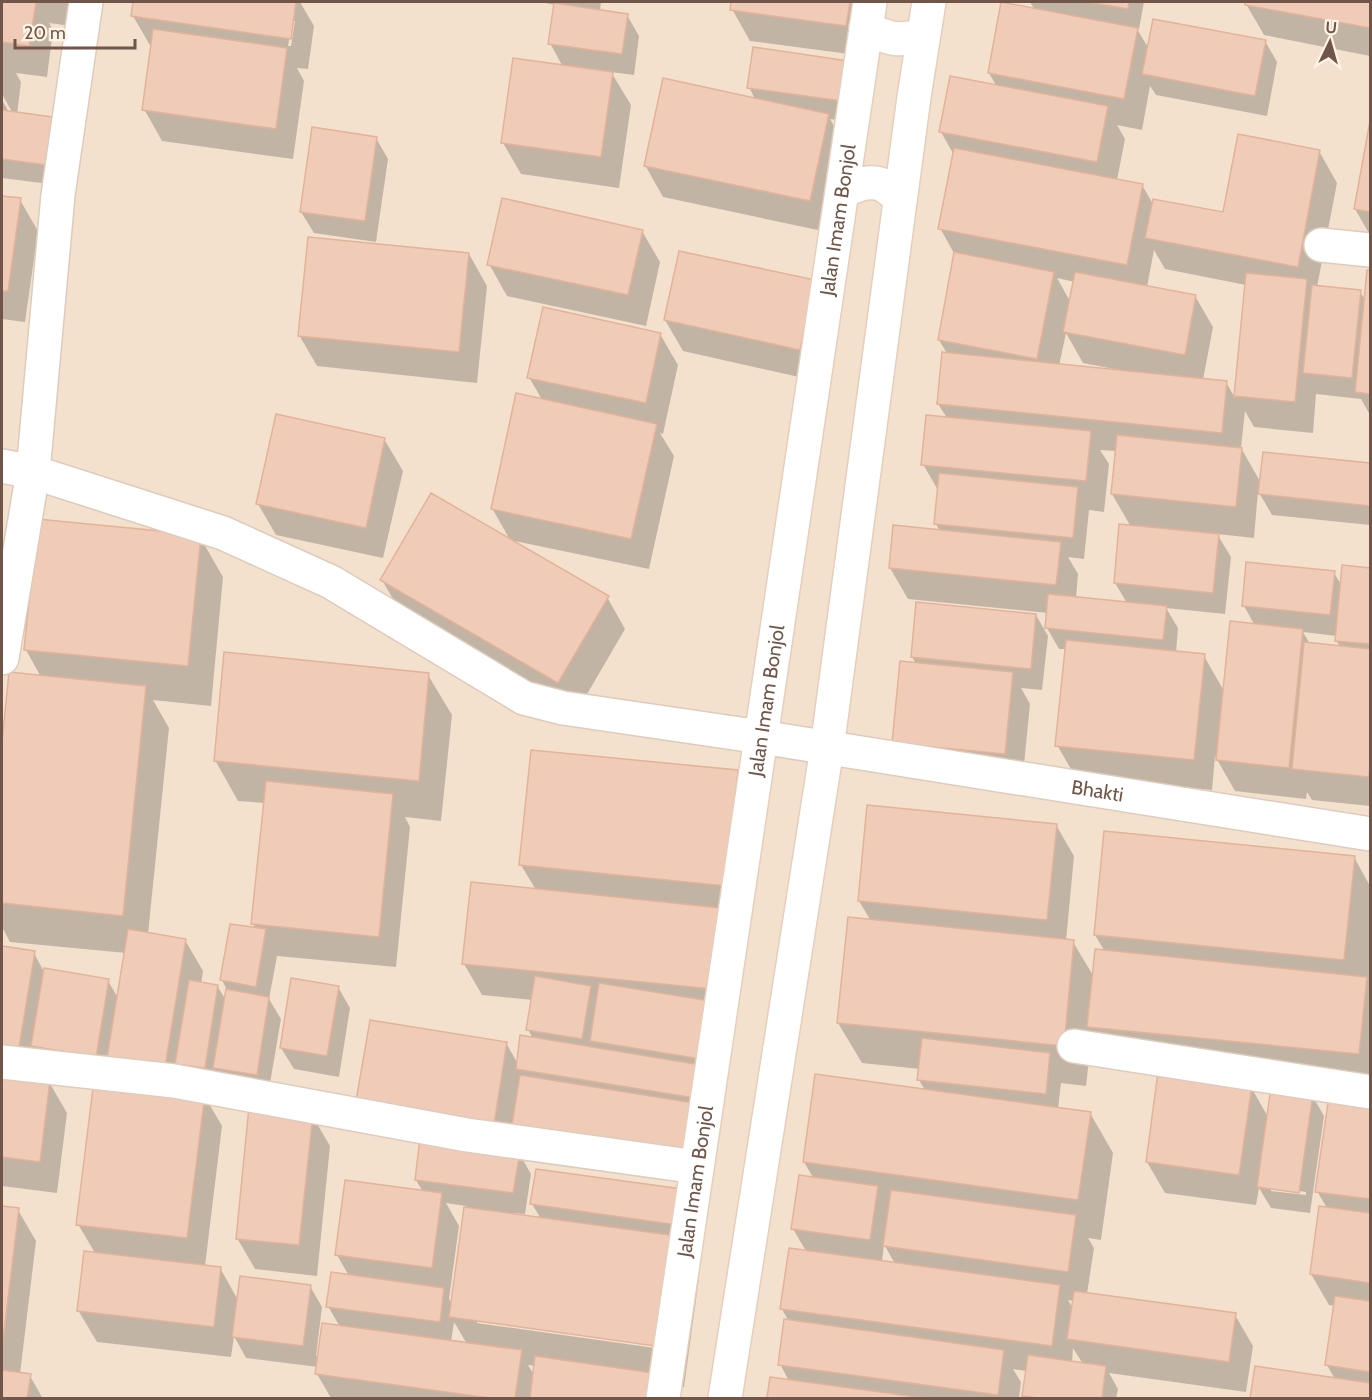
<svg xmlns="http://www.w3.org/2000/svg" width="1372" height="1400" font-family="Cabin,sans-serif">
  <style>
    .residential { fill: #f3e1ce }
    .shadow { fill: #0003; fill-rule: evenodd }
    .building { fill: #f0ccb8; stroke: #e3b298; stroke-width: 1.5 }
    .lines { fill: none; stroke-linecap: round; stroke-linejoin: round }
    .street-casing { stroke: #dfcbbc; stroke-width: 36 }
    .secondary-casing { stroke: #e6cebc; stroke-width: 36 }
    .street { stroke: #fff; stroke-width: 33 }
    .secondary { stroke: #fff; stroke-width: 33 }
    .labels { text-anchor: middle; dominant-baseline: central; stroke-width: 5; stroke-linejoin: round; paint-order: stroke }
    .street-label { font-size: 20px; fill: #715548; stroke: #fff4e5 }
  </style>
  <rect width="100%" height="100%" fill="#fbf0df"/>
  <path class="residential" d="M 2,2 L 1370,2 L 1370,1398 L 2,1398 Z"/>
  <path class="shadow" d="M 2,2 L 75,2 L 72,26 L 49,23 L 53,30 L 47,77 L 16,73 L 21,82 L 17,114 L 52,119 L 64,140 L 57,185 L 2,178 L 2,100 L 9,112 L 12,112 L 2,94 Z
    M 135,2 L 300,2 L 314,26 L 308,69 L 297,68 L 304,81 L 293,159 L 162,141 L 144,109 L 151,47 L 133,16 ZM 292,21 L 295,21 L 291,46 L 288,46 Z
    M 540,2 L 601,2 L 600,11 L 627,15 L 639,36 L 634,75 L 611,72 L 631,105 L 619,188 L 521,174 L 503,143 L 563,67 L 550,43 L 555,5 Z
    M 733,2 L 872,2 L 864,56 L 750,41 L 732,9 Z
    M 1030,2 L 1144,2 L 1139,29 L 1137,29 L 1149,49 L 1265,41 L 1277,62 L 1267,116 L 1156,95 L 1150,86 L 1142,130 L 1117,125 L 1125,139 L 1117,180 L 1142,185 L 1153,204 L 1224,214 L 1319,151 L 1337,183 L 1317,287 L 1360,292 L 1366,301 L 1369,271 L 1370,271 L 1370,415 L 1361,399 L 1316,394 L 1313,433 L 1254,427 L 1245,411 L 1241,448 L 1261,483 L 1264,454 L 1370,464 L 1370,525 L 1272,515 L 1258,491 L 1254,538 L 1217,534 L 1231,557 L 1225,614 L 1166,608 L 1178,628 L 1176,653 L 1204,656 L 1224,691 L 1255,626 L 1244,606 L 1334,573 L 1342,586 L 1343,567 L 1370,569 L 1370,806 L 1312,800 L 1307,792 L 1306,799 L 1235,791 L 1215,756 L 1212,790 L 1075,776 L 1057,745 L 1067,649 L 1059,649 L 1047,628 L 1048,613 L 908,599 L 890,568 L 940,531 L 936,524 L 939,492 L 923,464 L 947,418 L 938,404 L 948,355 L 939,340 L 955,255 L 940,228 L 954,155 L 941,132 L 997,87 L 989,73 L 1035,10 ZM 1154,250 L 1165,269 L 1246,285 L 1235,398 L 1226,382 L 1203,380 L 1213,327 L 1195,296 L 1147,287 ZM 1057,278 L 1075,282 L 1071,303 ZM 1066,333 L 1083,363 L 1114,369 L 1114,371 L 1059,366 ZM 1100,450 L 1116,451 L 1112,494 L 1131,527 L 1115,583 L 1127,603 L 1076,598 L 1078,574 L 1068,557 L 1084,559 L 1089,510 L 1104,512 L 1109,464 ZM 1303,632 L 1337,636 L 1336,640 L 1340,647 L 1310,644 Z
    M 1247,2 L 1370,2 L 1370,56 L 1264,35 L 1246,4 Z
    M 847,62 L 854,122 L 830,119 L 846,146 L 827,232 L 663,197 L 645,165 L 755,99 L 749,87 Z
    M 1370,129 L 1370,235 L 1355,209 Z
    M 376,138 L 388,159 L 376,242 L 314,233 L 301,212 Z
    M 2,197 L 20,200 L 38,231 L 25,322 L 2,319 Z
    M 642,231 L 660,262 L 646,326 L 507,296 L 489,264 Z
    M 469,254 L 487,286 L 477,383 L 317,366 L 299,335 Z
    M 814,281 L 817,381 L 683,351 L 665,320 Z
    M 660,334 L 678,365 L 663,434 L 660,433 L 674,456 L 649,569 L 510,540 L 492,508 L 542,400 L 529,377 Z
    M 384,439 L 403,471 L 383,558 L 276,535 L 258,504 Z
    M 200,537 L 223,577 L 211,706 L 153,700 L 169,728 L 148,934 L 185,940 L 203,971 L 201,984 L 217,986 L 226,1000 L 227,990 L 222,980 L 256,929 L 253,924 L 265,803 L 238,801 L 215,760 L 428,675 L 452,715 L 441,821 L 405,817 L 410,827 L 396,967 L 277,956 L 269,999 L 281,1019 L 268,1095 L 204,1095 L 222,1126 L 205,1266 L 220,1268 L 238,1300 L 310,1286 L 322,1307 L 316,1356 L 319,1356 L 340,1327 L 328,1306 L 349,1276 L 337,1255 L 423,1192 L 416,1180 L 506,1043 L 518,1064 L 533,1039 L 528,1029 L 533,1000 L 482,995 L 464,964 L 536,890 L 521,865 L 737,772 L 760,812 L 713,1120 L 519,1153 L 531,1174 L 525,1214 L 514,1213 L 514,1216 L 541,1219 L 532,1204 L 688,1191 L 679,1244 L 699,1278 L 684,1387 L 657,1383 L 666,1398 L 331,1398 L 317,1374 L 318,1367 L 246,1358 L 234,1336 L 231,1357 L 97,1342 L 78,1310 L 95,1253 L 78,1224 L 95,1082 L 45,1067 L 34,1048 L 30,1068 L 2,1063 L 2,947 L 34,953 L 43,970 L 108,981 L 118,998 L 126,953 L 10,942 L 2,927 L 2,757 L 10,674 L 41,677 L 26,650 ZM 446,1203 L 466,1206 L 453,1306 L 449,1299 L 459,1226 ZM 477,1320 L 669,1347 L 669,1350 L 477,1323 ZM 454,1322 L 467,1344 L 451,1342 ZM 528,1365 L 536,1366 L 534,1375 Z
    M 382,580 L 607,597 L 625,629 L 576,713 L 400,611 Z
    M 917,604 L 1036,615 L 1048,636 L 1042,690 L 1021,688 L 1030,704 L 1022,785 L 894,743 L 916,664 L 912,657 Z
    M 1056,825 L 1074,856 L 1066,941 L 1073,942 L 1094,977 L 1105,952 L 1095,935 L 1354,857 L 1370,886 L 1370,965 L 1369,983 L 1370,986 L 1370,1085 L 1092,1033 L 1086,1086 L 1061,1083 L 1058,1109 L 1090,1113 L 1113,1153 L 1101,1240 L 1088,1238 L 1094,1248 L 1087,1294 L 1235,1315 L 1253,1346 L 1246,1392 L 1109,1373 L 1118,1389 L 1116,1398 L 1025,1398 L 1024,1396 L 1027,1371 L 1013,1369 L 1021,1382 L 1019,1398 L 768,1398 L 771,1378 L 789,1381 L 780,1364 L 789,1322 L 782,1309 L 806,1251 L 793,1229 L 814,1179 L 804,1162 L 925,1090 L 919,1080 L 920,1069 L 862,1063 L 838,1023 L 871,921 L 859,901 ZM 884,1244 L 895,1264 L 882,1262 ZM 1068,1300 L 1074,1301 L 1073,1309 ZM 1073,1348 L 1083,1364 L 1072,1363 Z
    M 338,987 L 350,1008 L 339,1077 L 294,1069 L 281,1048 Z
    M 2,1075 L 49,1082 L 67,1113 L 57,1193 L 2,1186 Z
    M 1251,1087 L 1268,1117 L 1312,1095 L 1324,1116 L 1310,1213 L 1271,1208 L 1259,1188 L 1256,1205 L 1165,1193 L 1147,1162 ZM 1271,1187 L 1306,1192 L 1306,1195 L 1271,1191 Z
    M 1370,1103 L 1370,1398 L 1252,1398 L 1256,1368 L 1335,1379 L 1327,1365 L 1335,1306 L 1329,1305 L 1311,1274 L 1327,1208 L 1317,1191 Z
    M 312,1115 L 330,1146 L 317,1276 L 255,1269 L 237,1238 Z
    M 2,1208 L 18,1210 L 36,1241 L 20,1374 L 30,1376 L 42,1397 L 42,1398 L 2,1398 Z"/>
  <path class="building" d="M 2,2 L 36,2 L 29,46 L 2,42 Z
    M 133,2 L 296,2 L 291,39 L 131,16 Z
    M 731,2 L 850,2 L 846,26 L 730,10 Z
    M 1001,2 L 1138,28 L 1124,99 L 988,73 Z
    M 1088,2 L 1129,2 L 1128,9 Z
    M 1245,2 L 1370,2 L 1370,28 L 1245,5 Z
    M 554,3 L 628,14 L 622,54 L 548,44 Z
    M 1153,19 L 1266,40 L 1255,96 L 1142,74 Z
    M 153,29 L 287,48 L 276,129 L 142,110 Z
    M 753,47 L 848,61 L 842,101 L 747,88 Z
    M 513,58 L 613,72 L 601,157 L 501,143 Z
    M 950,76 L 1108,106 L 1097,162 L 939,132 Z
    M 663,78 L 829,114 L 810,201 L 644,166 Z
    M 2,110 L 52,117 L 46,165 L 2,159 Z
    M 1370,121 L 1370,212 L 1354,209 Z
    M 312,127 L 377,137 L 365,221 L 300,212 Z
    M 1238,134 L 1320,150 L 1298,267 L 1145,238 L 1153,199 L 1223,212 Z
    M 954,148 L 1143,184 L 1127,265 L 938,229 Z
    M 2,196 L 21,198 L 8,291 L 2,291 Z
    M 502,198 L 643,230 L 628,295 L 487,265 Z
    M 308,237 L 469,253 L 459,352 L 298,336 Z
    M 679,251 L 815,280 L 800,350 L 664,320 Z
    M 954,252 L 1054,272 L 1037,359 L 938,340 Z
    M 1367,270 L 1370,270 L 1370,394 L 1355,392 Z
    M 1075,272 L 1196,295 L 1185,355 L 1063,332 Z
    M 1246,273 L 1307,279 L 1295,402 L 1234,396 Z
    M 1312,285 L 1361,290 L 1352,378 L 1303,373 Z
    M 543,307 L 661,333 L 646,403 L 527,378 Z
    M 942,352 L 1227,381 L 1222,433 L 937,404 Z
    M 516,393 L 657,424 L 631,539 L 491,509 Z
    M 276,414 L 385,438 L 366,528 L 256,504 Z
    M 926,415 L 1091,431 L 1086,481 L 921,465 Z
    M 1117,435 L 1242,448 L 1236,507 L 1111,494 Z
    M 1263,452 L 1370,463 L 1370,506 L 1258,494 Z
    M 939,473 L 1078,487 L 1073,538 L 934,524 Z
    M 431,493 L 609,596 L 558,683 L 380,580 Z
    M 37,519 L 201,535 L 188,666 L 24,650 Z
    M 1119,524 L 1219,534 L 1213,593 L 1114,583 Z
    M 893,525 L 1061,542 L 1056,585 L 889,568 Z
    M 1246,562 L 1335,571 L 1330,615 L 1242,606 Z
    M 1342,565 L 1370,568 L 1370,644 L 1335,641 Z
    M 1048,594 L 1167,606 L 1163,640 L 1045,628 Z
    M 916,602 L 1036,614 L 1031,669 L 911,657 Z
    M 1230,621 L 1303,629 L 1289,768 L 1216,760 Z
    M 1066,640 L 1205,654 L 1194,760 L 1055,746 Z
    M 1304,642 L 1370,649 L 1370,764 L 1369,777 L 1292,769 Z
    M 224,652 L 429,673 L 419,781 L 214,761 Z
    M 900,661 L 1013,672 L 1005,754 L 892,743 Z
    M 9,672 L 146,686 L 123,916 L 2,903 L 2,742 Z
    M 531,750 L 738,770 L 726,886 L 519,865 Z
    M 266,781 L 393,794 L 379,937 L 251,924 Z
    M 867,805 L 1057,824 L 1047,920 L 858,901 Z
    M 1104,831 L 1355,856 L 1344,960 L 1094,935 Z
    M 471,882 L 721,908 L 712,989 L 462,964 Z
    M 848,917 L 1074,940 L 1064,1046 L 837,1023 Z
    M 230,924 L 266,929 L 256,987 L 220,980 Z
    M 128,929 L 186,939 L 165,1067 L 107,1058 Z
    M 2,946 L 35,951 L 19,1047 L 2,1045 Z
    M 1095,949 L 1367,977 L 1359,1054 L 1087,1027 Z
    M 44,968 L 109,979 L 96,1057 L 31,1046 Z
    M 535,976 L 591,986 L 582,1039 L 526,1030 Z
    M 291,978 L 339,986 L 327,1056 L 280,1048 Z
    M 189,980 L 218,985 L 205,1068 L 175,1064 Z
    M 599,983 L 716,1002 L 707,1060 L 590,1041 Z
    M 226,989 L 269,997 L 257,1075 L 213,1068 Z
    M 370,1020 L 507,1042 L 494,1124 L 356,1101 Z
    M 520,1035 L 707,1066 L 701,1099 L 516,1069 Z
    M 922,1038 L 1050,1053 L 1046,1094 L 917,1080 Z
    M 1158,1072 L 1252,1085 L 1239,1175 L 1146,1162 Z
    M 2,1074 L 50,1080 L 40,1162 L 2,1157 Z
    M 815,1074 L 1091,1112 L 1078,1200 L 803,1162 Z
    M 520,1075 L 700,1104 L 691,1154 L 512,1125 Z
    M 94,1080 L 205,1094 L 187,1238 L 76,1225 Z
    M 1271,1087 L 1313,1093 L 1299,1193 L 1257,1187 Z
    M 1329,1096 L 1370,1102 L 1370,1199 L 1315,1192 Z
    M 249,1107 L 313,1114 L 299,1245 L 236,1239 Z
    M 420,1138 L 520,1152 L 513,1193 L 415,1180 Z
    M 536,1169 L 689,1190 L 684,1226 L 530,1204 Z
    M 799,1175 L 878,1186 L 870,1240 L 791,1229 Z
    M 345,1180 L 442,1193 L 432,1268 L 335,1255 Z
    M 891,1190 L 1076,1215 L 1068,1272 L 883,1246 Z
    M 2,1206 L 19,1208 L 2,1348 Z
    M 1319,1206 L 1370,1213 L 1370,1283 L 1310,1274 Z
    M 464,1207 L 677,1236 L 662,1347 L 449,1317 Z
    M 789,1248 L 1060,1285 L 1052,1346 L 780,1309 Z
    M 84,1251 L 221,1267 L 214,1327 L 77,1311 Z
    M 331,1272 L 444,1288 L 440,1322 L 326,1307 Z
    M 240,1276 L 311,1285 L 303,1346 L 232,1337 Z
    M 1074,1291 L 1236,1313 L 1229,1362 L 1067,1339 Z
    M 1335,1296 L 1370,1301 L 1370,1372 L 1325,1365 Z
    M 784,1319 L 1004,1350 L 998,1395 L 778,1365 Z
    M 322,1323 L 522,1350 L 515,1398 L 490,1398 L 315,1374 Z
    M 1028,1355 L 1106,1366 L 1102,1398 L 1039,1398 L 1022,1396 Z
    M 535,1356 L 653,1373 L 649,1398 L 530,1398 Z
    M 1255,1366 L 1370,1383 L 1370,1398 L 1250,1398 Z
    M 2,1370 L 31,1374 L 27,1398 L 2,1398 Z
    M 770,1377 L 924,1398 L 767,1398 Z"/>
  <g class="lines">
    <g class="street-casing">
      <g id="street">
        <path d="M 1321,245 L 1370,250"/>
        <path id="s1" d="M 2,466 L 33,472 L 223,533 L 331,582 L 524,698 L 563,708 L 761,737 L 1370,834"/>
        <path d="M 2,658 L 33,472 L 58,195 L 86,2"/>
        <path d="M 1074,1046 L 1370,1092"/>
        <path d="M 2,1062 L 174,1081 L 467,1135 L 697,1167"/>
      </g>
    </g>
    <g class="secondary-casing">
      <g id="secondary">
        <path d="M 866,28 C 890,40 897,41 923,36"/>
        <path d="M 842,192 C 855,186 870,178 885,186 C 890,189 896,195 900,199"/>
        <path id="s2" d="M 663,1398 L 870,2"/>
        <path d="M 725,1398 L 827,748 L 914,97 L 929,2"/>
      </g>
    </g>
    <use href="#street" class="street"/>
    <use href="#secondary" class="secondary"/>
  </g>
  <g class="labels">
    <g class="street-label">
      <text stroke="none"><textPath href="#s2" startOffset="1191">Jalan Imam Bonjol</textPath></text>
      <text stroke="none"><textPath href="#s2" startOffset="705">Jalan Imam Bonjol</textPath></text>
      <text stroke="none"><textPath href="#s1" startOffset="1156">Bhakti</textPath></text>
      <text stroke="none"><textPath href="#s2" startOffset="219">Jalan Imam Bonjol</textPath></text>
    </g>
  </g>
  <rect width="1372" height="1400" fill="none" stroke="#715548" stroke-width="6"/>
  <g transform="translate(1330 42) rotate(5)" stroke="#fff4e5" stroke-width="4.5" paint-order="stroke">
  <path d="M0-4.5L10 22L0 15L-10 22Z" fill="#715548"/>
  <text y="-9" font-size="16" font-weight="bold" text-anchor="middle" fill="#715548">U</text>
  </g>
  <path d="M15 39v9h120v-9" fill="none" stroke="#715548" stroke-width="3"/>
  <text x="24" y="39" font-size="18" fill="#715548" stroke="#fff4e5" stroke-width="4.5" paint-order="stroke">20 m</text>
</svg>
